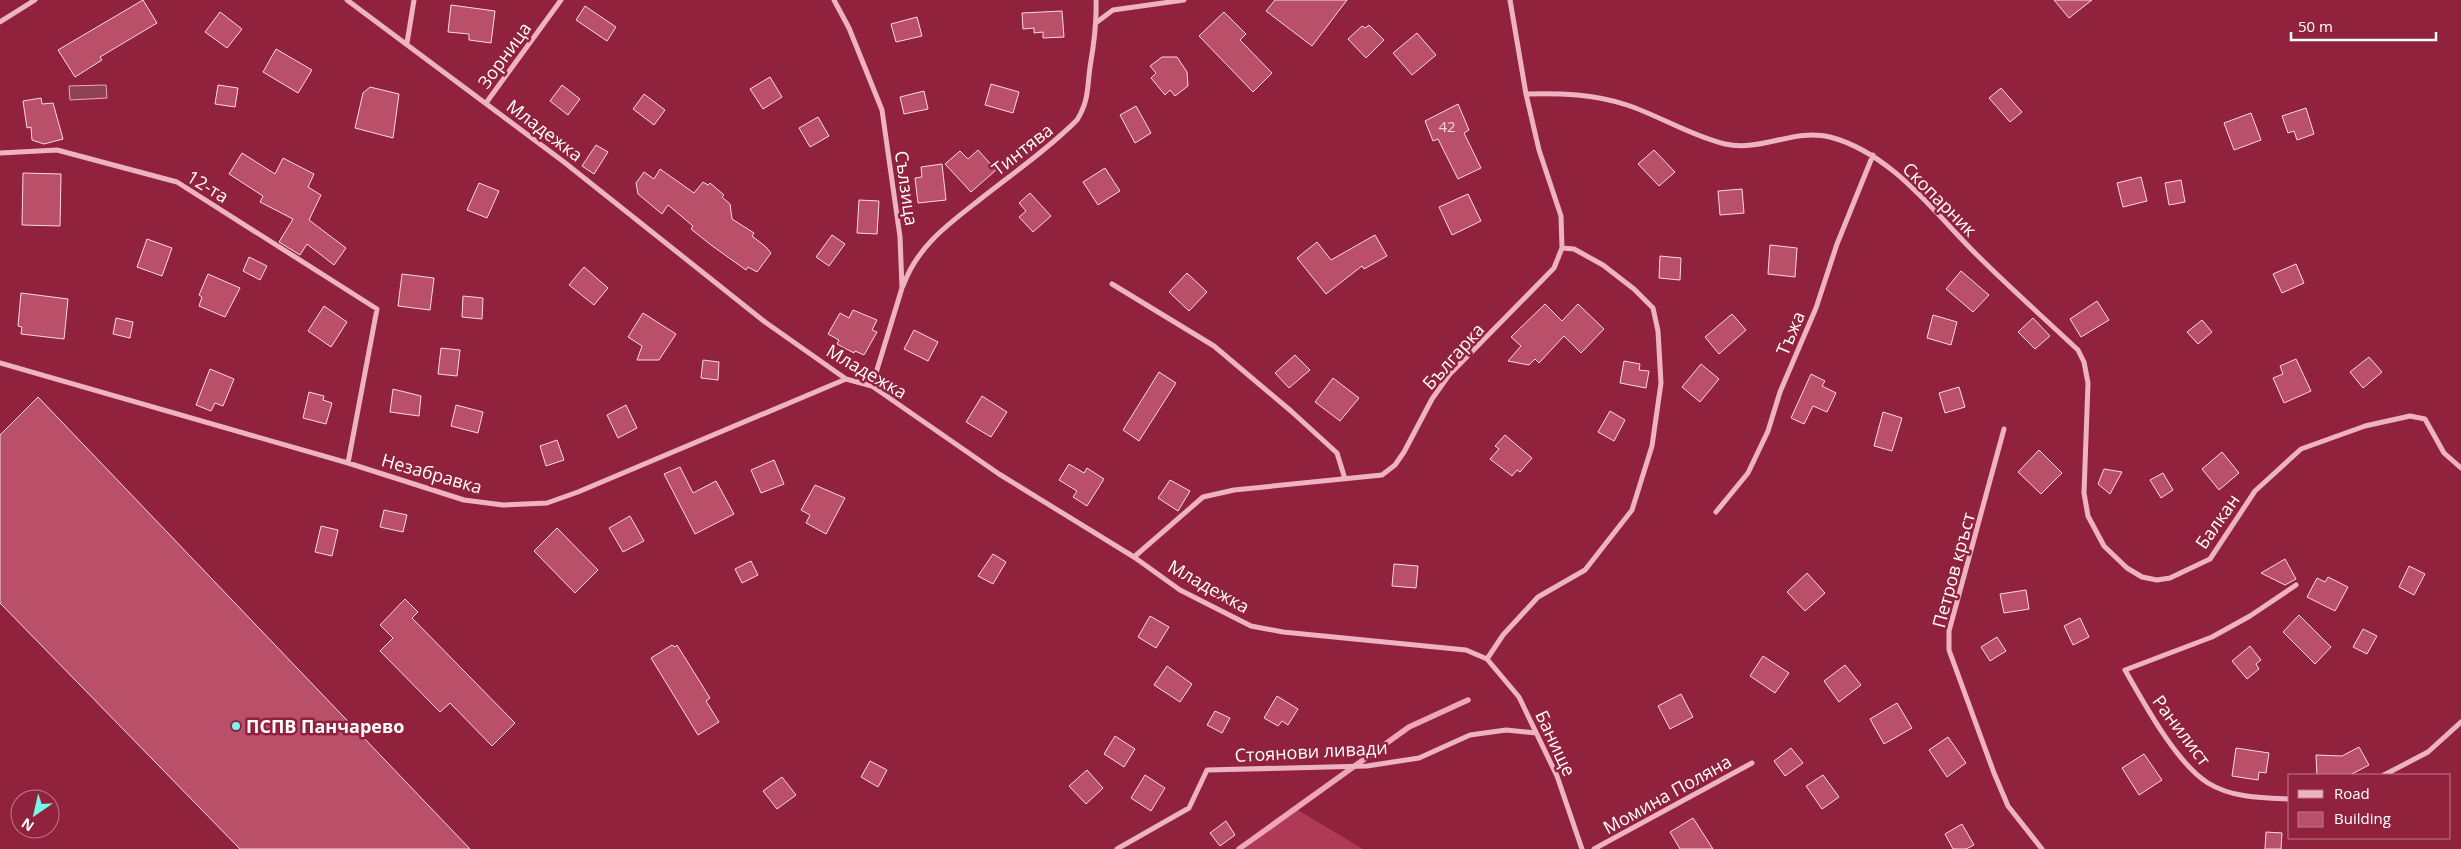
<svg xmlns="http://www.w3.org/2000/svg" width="2461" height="849" font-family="'Open Sans',sans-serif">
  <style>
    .green { fill: #af3a58 }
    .water { fill: #8f4053; stroke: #eea7ba }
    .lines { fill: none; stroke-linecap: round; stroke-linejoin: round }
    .stream { stroke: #eea7ba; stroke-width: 5.5 }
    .building { fill: #b94f69; stroke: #f9d9e1 }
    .street { stroke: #edb3c2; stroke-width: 5 }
    .poi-dot { fill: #75f8ec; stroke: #91223d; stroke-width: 2 }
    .labels { text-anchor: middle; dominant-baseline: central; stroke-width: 5; stroke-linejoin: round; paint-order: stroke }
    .number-label { font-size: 15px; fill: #eed3da }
    .street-label { font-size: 18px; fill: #fff; stroke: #91223d }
    .poi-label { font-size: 18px; font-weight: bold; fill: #fff; stroke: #91223d; text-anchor: start }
  </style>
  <rect width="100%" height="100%" fill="#91223d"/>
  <path class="green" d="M 1296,809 L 1363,849 L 1245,849 Z"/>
  <path class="water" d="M 106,85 L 107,98 L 70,100 L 69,86 Z"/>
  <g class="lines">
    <path class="stream" d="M 1239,849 L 1409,727 L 1468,700"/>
  </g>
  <path class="building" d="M 143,0 L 157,23 L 100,57 L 102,60 L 75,77 L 58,50 Z
    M 1275,0 L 1347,0 L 1312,46 L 1266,11 Z
    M 2054,0 L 2092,0 L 2069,18 Z
    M 451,5 L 495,11 L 491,43 L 469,40 L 469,34 L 448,32 Z
    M 585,6 L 616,27 L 607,41 L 576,20 Z
    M 1062,11 L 1064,37 L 1043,38 L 1043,32 L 1034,33 L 1034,28 L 1023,29 L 1022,13 Z
    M 220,12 L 242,29 L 227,48 L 205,32 Z
    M 1224,12 L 1246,34 L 1240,40 L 1272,73 L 1253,92 L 1199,36 Z
    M 917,17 L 922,36 L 896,42 L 891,24 Z
    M 1369,25 L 1384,40 L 1366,58 L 1348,39 L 1362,26 L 1365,28 Z
    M 1417,33 L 1436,55 L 1412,75 L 1393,53 Z
    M 276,49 L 312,70 L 298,93 L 263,72 Z
    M 1162,57 L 1177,57 L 1187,72 L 1188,86 L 1175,96 L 1170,90 L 1165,95 L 1151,78 L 1156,73 L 1150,66 Z
    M 770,77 L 782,97 L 763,109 L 750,89 Z
    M 991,84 L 1019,92 L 1013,113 L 985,105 Z
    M 218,85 L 238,88 L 235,107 L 215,104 Z
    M 562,85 L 580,99 L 568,115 L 550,101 Z
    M 370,87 L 399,94 L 393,138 L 355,128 L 363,93 Z
    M 2001,88 L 2022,112 L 2010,122 L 1989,98 Z
    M 924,91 L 928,109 L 904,114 L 900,97 Z
    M 644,94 L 665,110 L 654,125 L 633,109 Z
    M 41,98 L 42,104 L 53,103 L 63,139 L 44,144 L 32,140 L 31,127 L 27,128 L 23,101 Z
    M 1458,104 L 1469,130 L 1464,133 L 1481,168 L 1458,179 L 1438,139 L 1433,141 L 1425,121 Z
    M 1136,106 L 1151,133 L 1135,143 L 1120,115 Z
    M 2306,108 L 2314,134 L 2297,140 L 2294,131 L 2288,133 L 2282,116 Z
    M 2251,113 L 2261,140 L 2234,150 L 2224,123 Z
    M 818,117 L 829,136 L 810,147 L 799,128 Z
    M 596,145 L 608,152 L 594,174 L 582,166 Z
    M 978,150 L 996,170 L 971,192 L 945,164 L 960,151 L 968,159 Z
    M 1654,150 L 1675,172 L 1659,186 L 1638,164 Z
    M 242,153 L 275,174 L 283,158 L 314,174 L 308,187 L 321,195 L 309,220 L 346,248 L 334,265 L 307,244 L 300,255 L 279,242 L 293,219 L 260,202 L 263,196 L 229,174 Z
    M 942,164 L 946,200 L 918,203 L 915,178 L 922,177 L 921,167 Z
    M 1105,168 L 1120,191 L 1098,205 L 1083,182 Z
    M 660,169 L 694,193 L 703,182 L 708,185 L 710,183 L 724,195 L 722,197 L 730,204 L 732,219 L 754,233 L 752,236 L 766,247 L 771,253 L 757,272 L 748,267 L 746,270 L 711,245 L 691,229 L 693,226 L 668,205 L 662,214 L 638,194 L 636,183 L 644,172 L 654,179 Z
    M 23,173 L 61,174 L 60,226 L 22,225 Z
    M 2141,177 L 2147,201 L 2123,207 L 2117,183 Z
    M 2181,180 L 2185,202 L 2169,205 L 2165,183 Z
    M 479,183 L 499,191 L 487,218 L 467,210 Z
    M 1742,189 L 1744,213 L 1720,215 L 1718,191 Z
    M 1030,193 L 1051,216 L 1033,232 L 1019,217 L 1026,211 L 1019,203 Z
    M 1468,194 L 1481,221 L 1452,235 L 1439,207 Z
    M 859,200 L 879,201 L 877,234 L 857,233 Z
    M 832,235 L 845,244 L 829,266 L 816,257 Z
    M 1375,235 L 1387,256 L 1364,269 L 1362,266 L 1326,294 L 1297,258 L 1317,242 L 1331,260 Z
    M 147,239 L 172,248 L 162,276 L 137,267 Z
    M 1770,245 L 1797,248 L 1795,277 L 1768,274 Z
    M 1660,256 L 1681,258 L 1680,280 L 1659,278 Z
    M 249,257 L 267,266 L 260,280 L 243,271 Z
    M 2296,264 L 2304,283 L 2282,293 L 2273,274 Z
    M 584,267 L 608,288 L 594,305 L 569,285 Z
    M 1961,271 L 1989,295 L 1973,312 L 1946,289 Z
    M 1187,273 L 1207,292 L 1189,311 L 1169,292 Z
    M 208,274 L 240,288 L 225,317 L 199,306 L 202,297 L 199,295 Z
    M 402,274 L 434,278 L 430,310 L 398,306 Z
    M 21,293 L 68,299 L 64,339 L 21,334 L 22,327 L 18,326 Z
    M 463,296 L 483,298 L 482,319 L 462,317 Z
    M 2097,301 L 2109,320 L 2081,337 L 2070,319 Z
    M 1545,304 L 1562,321 L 1578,304 L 1604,329 L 1581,353 L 1564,336 L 1539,363 L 1535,359 L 1529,365 L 1508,361 L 1521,346 L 1511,337 Z
    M 324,306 L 347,322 L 331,347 L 308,331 Z
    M 853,310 L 877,320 L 872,330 L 877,332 L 864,355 L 855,351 L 854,353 L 837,344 L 839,340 L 828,334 L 840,313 L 849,318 Z
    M 643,313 L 676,334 L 659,360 L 637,360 L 642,346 L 628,337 Z
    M 1732,314 L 1746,330 L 1719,354 L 1705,337 Z
    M 1933,315 L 1957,322 L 1951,345 L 1927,338 Z
    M 116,318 L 133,322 L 130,338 L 113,334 Z
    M 2033,318 L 2050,336 L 2035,349 L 2018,332 Z
    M 2202,320 L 2212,332 L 2198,344 L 2187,332 Z
    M 914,330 L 938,342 L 928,361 L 904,349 Z
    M 441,348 L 460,350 L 457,376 L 438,374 Z
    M 1295,355 L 1310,370 L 1289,388 L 1275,373 Z
    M 2369,357 L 2382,372 L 2363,388 L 2350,372 Z
    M 2296,359 L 2311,391 L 2284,403 L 2273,378 L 2283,374 L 2280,366 Z
    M 703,360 L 719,362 L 718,380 L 701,378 Z
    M 1624,361 L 1640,364 L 1639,370 L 1649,371 L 1646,388 L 1620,383 Z
    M 1701,364 L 1719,379 L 1700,402 L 1682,387 Z
    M 210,369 L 234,379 L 223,406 L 215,403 L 211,411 L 196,405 Z
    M 1159,372 L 1176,383 L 1139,441 L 1123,430 Z
    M 1811,374 L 1825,381 L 1822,386 L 1836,393 L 1827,412 L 1813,406 L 1804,424 L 1791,418 Z
    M 1333,378 L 1359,398 L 1340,421 L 1315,402 Z
    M 1959,387 L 1965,407 L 1945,413 L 1939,393 Z
    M 393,389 L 421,396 L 419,416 L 390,412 Z
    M 309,392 L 324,396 L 323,400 L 332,403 L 326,424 L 303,418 Z
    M 982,396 L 1007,412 L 991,437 L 966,422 Z
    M 38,397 L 470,849 L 240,849 L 0,603 L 0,435 Z
    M 456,405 L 483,412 L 478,433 L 451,426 Z
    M 626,405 L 637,428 L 618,438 L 607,415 Z
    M 1610,411 L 1625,420 L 1614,441 L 1598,432 Z
    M 1883,412 L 1902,418 L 1892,451 L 1874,446 Z
    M 1505,435 L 1532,458 L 1520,472 L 1517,470 L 1512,476 L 1490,459 L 1499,449 L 1495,446 Z
    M 557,440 L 564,460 L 546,466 L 540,446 Z
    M 2039,450 L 2062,473 L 2041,494 L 2018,472 Z
    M 2222,452 L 2239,473 L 2219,490 L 2202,469 Z
    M 774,460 L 784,484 L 761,493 L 751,470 Z
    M 1069,464 L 1084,473 L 1087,468 L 1104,479 L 1087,506 L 1073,497 L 1077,491 L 1059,480 Z
    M 680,467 L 693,493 L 716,481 L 734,514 L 695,534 L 664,474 Z
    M 2104,469 L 2122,472 L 2110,494 L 2098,484 Z
    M 2163,473 L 2173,490 L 2161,498 L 2150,480 Z
    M 1170,480 L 1190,491 L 1178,511 L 1158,498 Z
    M 815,485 L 845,498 L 826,534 L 806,523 L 810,515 L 801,510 Z
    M 384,510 L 407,515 L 403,532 L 380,527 Z
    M 630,516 L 644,541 L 623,552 L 609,528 Z
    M 321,526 L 338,530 L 332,556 L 315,552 Z
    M 557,528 L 598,570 L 575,593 L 534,551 Z
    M 993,554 L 1006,562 L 993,584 L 978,576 Z
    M 2285,559 L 2296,579 L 2285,585 L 2261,573 Z
    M 751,561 L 758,575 L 742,583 L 735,569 Z
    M 1394,564 L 1418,566 L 1416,588 L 1392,586 Z
    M 2409,566 L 2425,574 L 2414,595 L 2399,587 Z
    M 1807,573 L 1825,593 L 1805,611 L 1787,592 Z
    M 2328,577 L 2348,587 L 2335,611 L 2307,597 L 2317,578 L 2325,582 Z
    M 2026,590 L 2029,609 L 2004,613 L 2000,594 Z
    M 405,599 L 418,612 L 412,618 L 515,723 L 492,746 L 450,703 L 440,712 L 380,651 L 393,638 L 380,625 Z
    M 2299,615 L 2331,647 L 2315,664 L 2283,632 Z
    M 1150,616 L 1169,627 L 1156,648 L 1138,637 Z
    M 2080,618 L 2089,637 L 2073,645 L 2064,626 Z
    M 2363,629 L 2377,636 L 2367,654 L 2353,647 Z
    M 1997,637 L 2006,651 L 1990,661 L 1981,647 Z
    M 672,645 L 675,647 L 677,645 L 710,698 L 706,701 L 719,722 L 698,735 L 651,658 Z
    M 2250,646 L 2261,660 L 2256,664 L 2259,669 L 2247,679 L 2232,661 Z
    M 1763,656 L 1789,673 L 1775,693 L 1750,676 Z
    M 1845,665 L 1861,685 L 1839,702 L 1824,681 Z
    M 1167,666 L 1192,684 L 1180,702 L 1154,685 Z
    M 1681,694 L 1693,717 L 1670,729 L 1658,706 Z
    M 1277,696 L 1298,709 L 1288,725 L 1282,721 L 1278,726 L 1264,718 Z
    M 1897,703 L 1912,728 L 1884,744 L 1870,719 Z
    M 1215,711 L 1230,718 L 1222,733 L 1207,725 Z
    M 1115,736 L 1135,749 L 1124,767 L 1104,754 Z
    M 1948,737 L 1966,763 L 1947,777 L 1929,750 Z
    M 2359,747 L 2369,765 L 2350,775 L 2317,775 L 2316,755 L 2342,756 Z
    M 1791,748 L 1803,763 L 1785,776 L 1774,761 Z
    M 2236,748 L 2269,753 L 2266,773 L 2259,772 L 2258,780 L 2232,776 Z
    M 2144,754 L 2162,780 L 2139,795 L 2122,768 Z
    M 870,761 L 887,770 L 878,787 L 861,777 Z
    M 1087,770 L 1103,788 L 1086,804 L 1069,786 Z
    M 1145,775 L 1165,788 L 1151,811 L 1131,798 Z
    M 1823,775 L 1839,797 L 1822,809 L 1806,786 Z
    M 782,777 L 796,795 L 777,809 L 763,791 Z
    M 1693,818 L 1713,849 L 1680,849 L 1670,832 Z
    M 1226,821 L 1235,835 L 1220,846 L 1210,833 Z
    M 1962,824 L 1974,845 L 1966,849 L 1953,849 L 1945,834 Z
    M 2266,832 L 2282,833 L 2281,849 L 2265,849 Z"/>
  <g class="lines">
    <path class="street" d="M 347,0 L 564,162 L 765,322 L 846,379 L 872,386 L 999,474 L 1134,557 L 1180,590 L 1251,626 L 1283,632 L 1466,650 L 1487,659 L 1519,697 L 1557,776 L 1582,849
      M 834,0 L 849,28 L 882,110 L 900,237 L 902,288 L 872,386
      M 0,22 L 35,0
      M 1097,22 L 1113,10 L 1184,0
      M 407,43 L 414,0
      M 1526,94 C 1560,93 1594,94 1627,105 C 1660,116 1691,136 1725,144 C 1761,152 1795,128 1830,137 C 1891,153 1933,211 1976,254 C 2009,287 2044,318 2078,350 L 2084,362 L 2088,383 L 2084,493 L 2088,516 L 2104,546 L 2127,568 L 2142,577 L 2157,580 L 2170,578 L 2210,559 L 2255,491 L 2301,449 L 2365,426 L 2410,416 L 2425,419 L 2444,453 L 2461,468
      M 486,103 L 561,0
      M 0,153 L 57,150 L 177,182 L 377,309 L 348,463
      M 1112,284 L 1214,346 L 1291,411 L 1337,453 L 1345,479
      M 903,286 C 917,247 947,225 978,201 C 1012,174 1047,150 1077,120 C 1089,100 1087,89 1090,67 C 1094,44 1097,23 1096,0
      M 0,363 L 348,463 L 464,500 L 503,505 L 547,503 L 578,492 L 846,379
      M 2004,429 L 1949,631 L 1949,650 L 1994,773 L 2008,806 L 2042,849
      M 1716,512 L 1748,473 L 1768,431 L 1780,392 L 1816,308 L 1837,244 L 1873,155
      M 1134,557 L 1203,497 L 1234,490 L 1382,475 L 1395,465 L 1404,452 L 1432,399 L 1449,375 L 1554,268 L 1562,248 L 1561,216 L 1539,150 L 1526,94 L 1510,0
      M 1487,659 L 1503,635 L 1538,597 L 1585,570 L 1632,510 L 1652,446 L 1661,383 L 1658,331 L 1653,308 L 1634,289 L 1603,265 L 1574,249 L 1562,248
      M 2384,775 L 2428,752 L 2461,722
      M 2290,799 C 2263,798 2232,798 2208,783 C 2176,763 2144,703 2125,670 L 2212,637 L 2250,616 L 2296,585
      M 1117,849 L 1189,808 L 1207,770 L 1367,766 L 1419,758 L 1470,735 L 1506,730 L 1536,733
      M 1594,849 L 1752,763"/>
  </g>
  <circle class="poi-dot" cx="236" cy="726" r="5"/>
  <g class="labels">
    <g class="number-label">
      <text x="1447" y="126">42</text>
    </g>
    <g class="street-label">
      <text transform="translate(504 55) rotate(-54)">Зорница</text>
      <text transform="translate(545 130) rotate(37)">Младежка</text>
      <text transform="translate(1022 149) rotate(-38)">Тинтява</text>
      <text transform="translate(208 186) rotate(31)">12-та</text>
      <text transform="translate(907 188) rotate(82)">Сълзица</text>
      <text transform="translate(1940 199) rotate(45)">Скопарник</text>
      <text transform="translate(1790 333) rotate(-67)">Тъжа</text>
      <text transform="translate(1453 356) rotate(-48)">Българка</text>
      <text transform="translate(867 371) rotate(30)">Младежка</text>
      <text transform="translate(432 473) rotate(16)">Незабравка</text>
      <text transform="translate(2217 521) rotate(-55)">Балкан</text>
      <text transform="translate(1953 570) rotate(-75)">Петров кръст</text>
      <text transform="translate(1209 586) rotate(29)">Младежка</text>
      <text transform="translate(2182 730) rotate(53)">Ранилист</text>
      <text transform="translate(1556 743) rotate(65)">Банище</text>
      <text transform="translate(1311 751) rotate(-3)">Стоянови ливади</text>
      <text transform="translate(1667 794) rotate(-29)">Момина Поляна</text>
    </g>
    <g class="poi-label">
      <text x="246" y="726">ПСПВ Панчарево</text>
    </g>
  </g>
  <rect x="2288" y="774" width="162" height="65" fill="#91223d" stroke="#bd7a8b"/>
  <rect x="2298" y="790" width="25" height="8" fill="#edb3c2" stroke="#bd7a8b"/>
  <text x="2334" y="799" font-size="15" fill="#ffffff">Road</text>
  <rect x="2298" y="812" width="25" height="15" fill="#b94f69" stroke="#bd7a8b"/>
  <text x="2334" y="824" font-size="15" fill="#ffffff">Building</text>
  <g transform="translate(35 814) rotate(214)"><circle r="24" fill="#91223d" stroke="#bd7a8b"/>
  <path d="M0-4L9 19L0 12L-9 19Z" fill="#75f8ec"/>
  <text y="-8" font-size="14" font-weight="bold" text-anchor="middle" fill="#ffffff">N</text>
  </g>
  <path d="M2291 32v8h145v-8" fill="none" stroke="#ffffff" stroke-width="2.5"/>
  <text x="2298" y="32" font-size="15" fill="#ffffff" stroke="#91223d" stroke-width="4" paint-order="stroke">50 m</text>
</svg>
